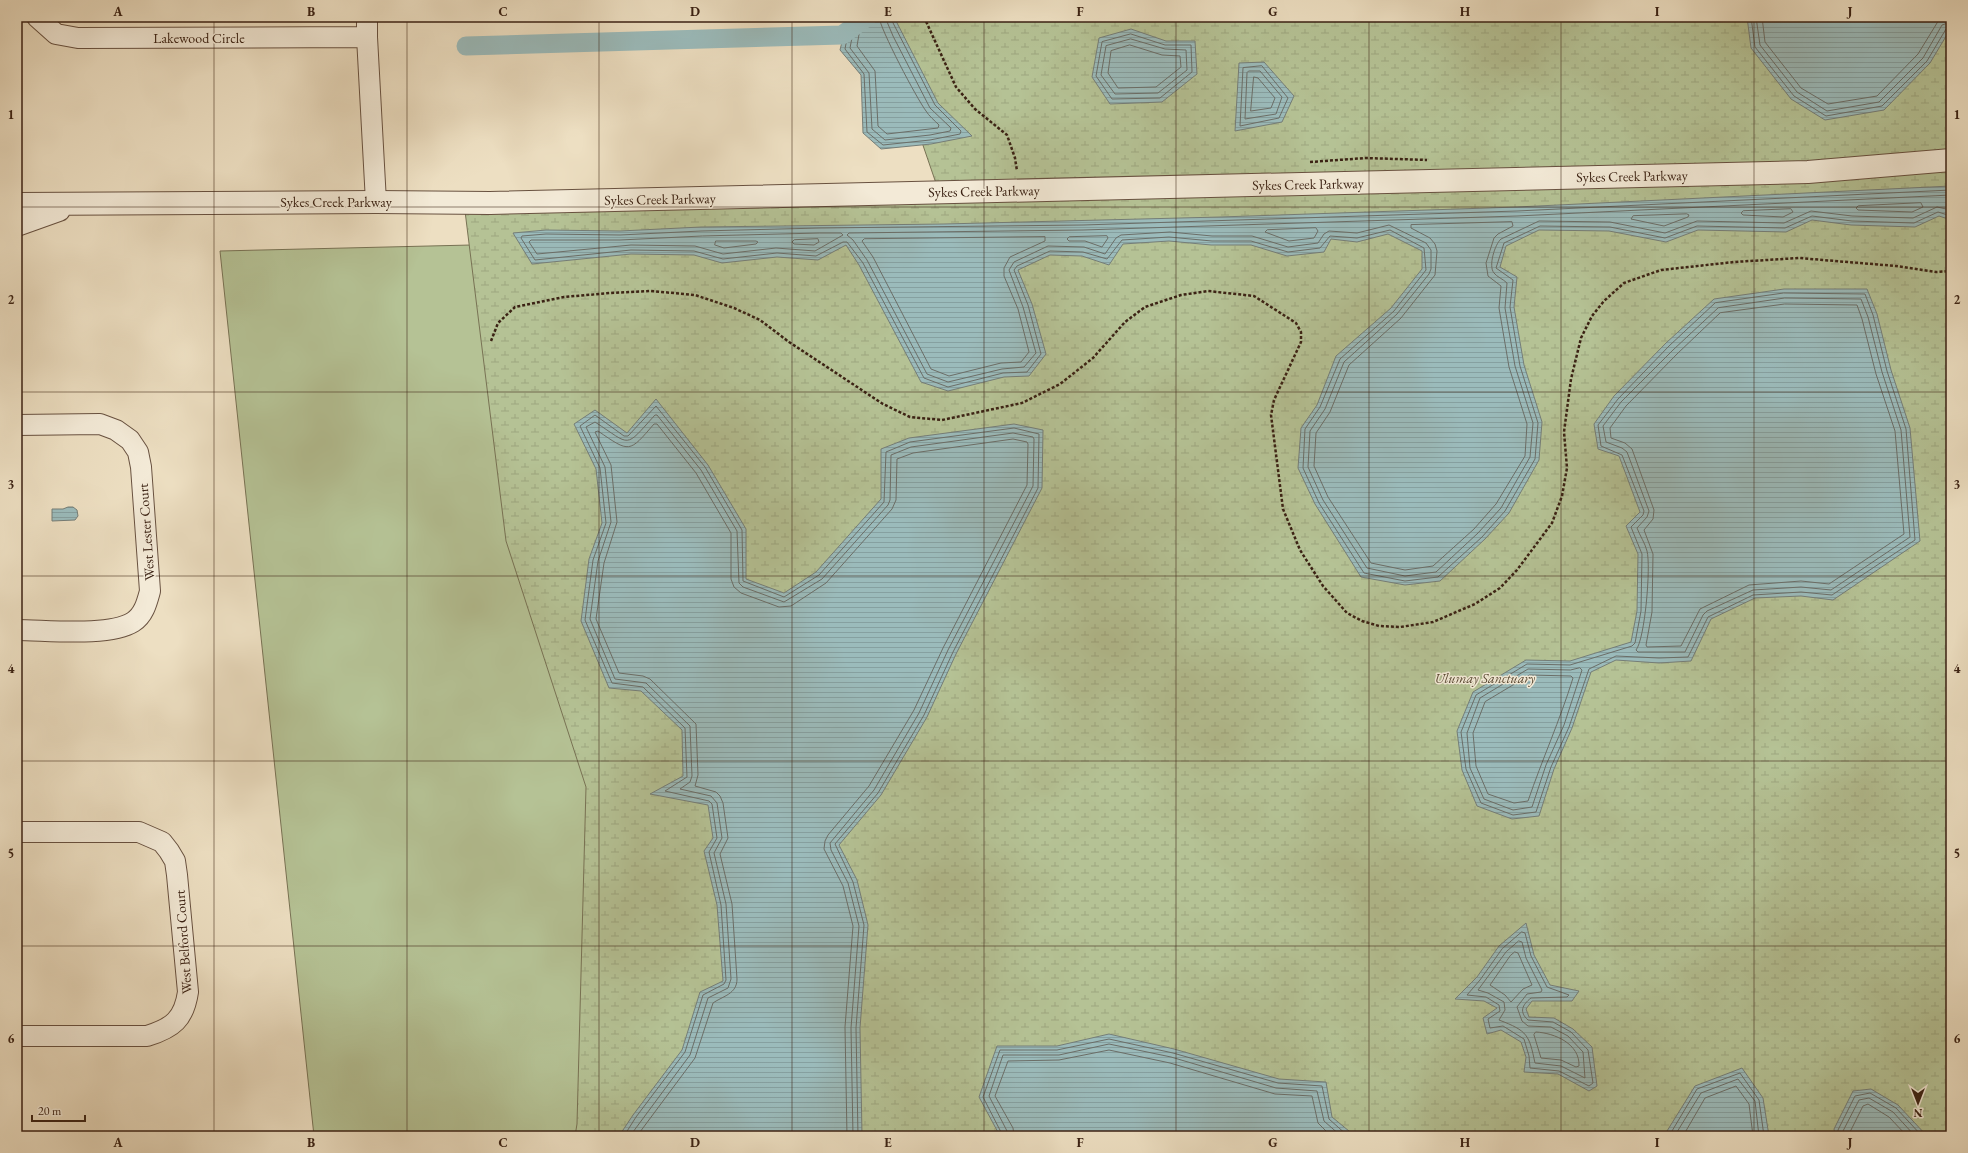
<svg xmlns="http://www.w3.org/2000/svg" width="1968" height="1153" font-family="'EB Garamond',serif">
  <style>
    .green { fill: #b5c295; stroke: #787254 }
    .wetland { fill: url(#wetland-marsh); stroke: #787254 }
    .water { fill: url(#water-rules); stroke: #757e78 }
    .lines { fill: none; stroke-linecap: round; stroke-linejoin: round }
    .shore { stroke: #6b6e68; stroke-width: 1 }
    .canal { stroke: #9bbbbb; stroke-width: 19 }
    .minor-casing { stroke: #685140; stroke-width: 22 }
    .tertiary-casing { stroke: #685140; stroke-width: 24 }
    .path { stroke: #3b2214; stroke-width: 2.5; stroke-dasharray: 3 2; stroke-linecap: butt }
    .minor { stroke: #f3ead7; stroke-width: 20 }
    .tertiary { stroke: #f3ead7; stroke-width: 22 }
    .grid { fill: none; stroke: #3b2214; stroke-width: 1; stroke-opacity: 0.55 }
    .labels { text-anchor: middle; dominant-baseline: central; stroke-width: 3; stroke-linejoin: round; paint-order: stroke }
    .street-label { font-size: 14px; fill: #3b2214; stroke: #f3ead7 }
    .park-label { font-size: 14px; font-style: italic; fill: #5a4a34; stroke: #f3ead7 }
    .neatline { fill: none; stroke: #3b2214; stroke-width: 1.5 }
    .grid-label { font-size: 13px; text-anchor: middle; font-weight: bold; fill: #3b2214 }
  </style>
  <defs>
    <pattern id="wetland-marsh" width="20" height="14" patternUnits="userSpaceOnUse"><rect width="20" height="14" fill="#b5c295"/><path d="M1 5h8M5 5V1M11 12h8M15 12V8" fill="none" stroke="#9da680"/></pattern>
    <pattern id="water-rules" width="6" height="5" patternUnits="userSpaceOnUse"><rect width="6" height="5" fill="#9bbbbb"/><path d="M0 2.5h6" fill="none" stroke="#86a0a0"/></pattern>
  </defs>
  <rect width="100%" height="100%" fill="#eddfc2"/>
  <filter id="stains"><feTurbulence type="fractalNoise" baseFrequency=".005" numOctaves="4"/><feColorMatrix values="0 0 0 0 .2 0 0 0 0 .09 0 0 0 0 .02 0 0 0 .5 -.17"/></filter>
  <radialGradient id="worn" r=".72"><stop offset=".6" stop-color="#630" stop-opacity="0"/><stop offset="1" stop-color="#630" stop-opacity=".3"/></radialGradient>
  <path class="green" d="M 1811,213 L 1951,1136 L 314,1136 L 220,251 Z"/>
  <path class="wetland" d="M 879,17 L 1951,17 L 1951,1136 L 575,1136 L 577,1124 L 586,787 L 506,541 L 464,203 L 939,192 Z"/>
  <path class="water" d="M 848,17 L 894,17 L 938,103 L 972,136 L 931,144 L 881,149 L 863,133 L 861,75 L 840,50 Z
    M 1747,17 L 1951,17 L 1951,28 L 1930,63 L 1884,110 L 1825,120 L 1791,99 L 1751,48 Z
    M 1131,29 L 1166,41 L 1195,41 L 1197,74 L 1162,102 L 1110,104 L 1092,77 L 1099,38 Z
    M 1264,62 L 1294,96 L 1282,122 L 1235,131 L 1239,63 Z
    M 1951,186 L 1951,220 L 1939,216 L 1915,227 L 1851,225 L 1812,220 L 1786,232 L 1698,230 L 1666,242 L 1609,231 L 1539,230 L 1506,246 L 1500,267 L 1517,277 L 1514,307 L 1524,365 L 1542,422 L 1539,460 L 1509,513 L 1485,539 L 1440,581 L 1405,585 L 1361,577 L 1315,504 L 1298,468 L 1301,428 L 1317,405 L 1336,356 L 1391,308 L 1422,269 L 1422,251 L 1388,234 L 1357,242 L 1331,239 L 1324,252 L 1287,256 L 1251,245 L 1211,245 L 1169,241 L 1123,244 L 1109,265 L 1082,256 L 1050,255 L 1018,270 L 1032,304 L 1046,354 L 1029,376 L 1004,377 L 948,391 L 921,382 L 859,265 L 846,245 L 818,260 L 777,257 L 722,263 L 694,255 L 631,254 L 532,264 L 513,233 L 546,230 L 620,231 L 701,227 L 944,224 L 1220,217 L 1517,207 Z
    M 1784,289 L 1867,289 L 1877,314 L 1891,370 L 1910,428 L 1920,541 L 1833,600 L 1801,596 L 1755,598 L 1711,619 L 1691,661 L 1659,663 L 1616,660 L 1591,672 L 1572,728 L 1554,769 L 1539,816 L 1512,819 L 1477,806 L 1462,770 L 1457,731 L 1473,692 L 1526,660 L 1570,661 L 1631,642 L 1637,611 L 1638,554 L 1626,526 L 1640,512 L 1619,456 L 1598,449 L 1594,424 L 1614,396 L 1666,343 L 1714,299 Z
    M 656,399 L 708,465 L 746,529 L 746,579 L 784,593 L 816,572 L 881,499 L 881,449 L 909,438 L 1014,424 L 1043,430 L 1042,488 L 956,654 L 927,717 L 881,795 L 839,845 L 857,880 L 868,925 L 860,1028 L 862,1136 L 619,1136 L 633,1115 L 682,1050 L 700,992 L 723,981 L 717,905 L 704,851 L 713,838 L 708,805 L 650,794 L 683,776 L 682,730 L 641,691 L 609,688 L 581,621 L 589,559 L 602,523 L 596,469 L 574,424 L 595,410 L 627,433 Z
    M 68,507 L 73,507 L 77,510 L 78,516 L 75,520 L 52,521 L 52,509 L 63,509 Z
    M 1526,923 L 1534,955 L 1550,985 L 1579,991 L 1572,1001 L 1532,1001 L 1526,1009 L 1529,1017 L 1554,1018 L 1573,1029 L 1592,1047 L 1597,1086 L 1589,1091 L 1558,1074 L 1524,1072 L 1526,1057 L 1521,1042 L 1501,1030 L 1487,1034 L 1483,1018 L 1497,1008 L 1484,1001 L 1455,999 L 1477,977 L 1499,946 Z
    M 1109,1034 L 1174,1049 L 1279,1079 L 1326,1082 L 1332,1117 L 1355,1136 L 1000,1136 L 979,1097 L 997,1046 L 1057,1046 Z
    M 1742,1068 L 1763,1098 L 1769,1136 L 1668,1136 L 1667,1131 L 1695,1086 Z
    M 1871,1089 L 1898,1105 L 1927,1136 L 1835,1136 L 1834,1129 L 1853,1091 Z"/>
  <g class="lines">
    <path class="shore" d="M 851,17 L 845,49 L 864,74 L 867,132 L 883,145 L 930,140 L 960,134 L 961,131 L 935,105 L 890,17
      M 856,17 L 850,48 L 869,73 L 872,129 L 885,140 L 930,135 L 950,131 L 951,128 L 930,108 L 893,36 L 885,17
      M 862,17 L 857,46 L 875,71 L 878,126 L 887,134 L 938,128 L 939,125 C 934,120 929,116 926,111 C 917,99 880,29 879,17
      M 1751,17 L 1755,47 L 1794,96 L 1826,116 L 1882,106 L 1927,61 L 1946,29 L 1951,27
      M 1756,17 L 1760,45 L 1797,92 L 1827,111 L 1879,102 L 1923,58 L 1942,25 L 1951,22
      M 1762,17 L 1765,42 L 1801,88 L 1828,104 L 1877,96 L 1918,54 L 1937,23 L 1943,17
      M 1131,34 L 1165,45 L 1191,45 L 1192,72 L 1160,98 L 1112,99 L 1096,76 L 1102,42 Z
      M 1131,39 L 1165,49 L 1186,50 L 1187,70 L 1158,93 L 1115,94 L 1101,75 L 1106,46 Z
      M 1130,45 L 1162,55 L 1180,56 L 1181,67 L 1156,87 L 1118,88 L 1108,73 L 1111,51 Z
      M 1262,66 L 1288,98 L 1279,118 L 1240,126 L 1243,68 Z
      M 1249,71 L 1260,71 L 1282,97 L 1276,114 L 1245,119 L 1247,73 Z
      M 1254,77 L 1258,78 L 1275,98 L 1271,108 L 1251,111 Z
      M 1951,190 L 1517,211 L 1083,225 L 820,228 L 701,231 L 620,235 L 546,234 L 522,236 L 521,238 L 535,260 L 631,250 L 694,251 L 723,259 L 777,253 L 816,256 L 843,242 L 847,242 L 863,263 L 924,378 L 948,387 L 1003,373 L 1027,372 L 1041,354 L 1028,305 L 1014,270 L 1017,266 L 1050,251 L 1083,252 L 1107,259 L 1122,240 L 1169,237 L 1212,241 L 1251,241 L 1288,252 L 1320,248 L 1330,236 L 1357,238 L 1390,230 L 1424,248 L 1426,270 L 1394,311 L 1340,359 L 1320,407 L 1305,429 L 1303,468 L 1319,503 L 1364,573 L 1405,581 L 1438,577 L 1482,537 L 1505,511 L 1535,459 L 1538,423 L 1520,366 L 1510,307 L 1513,280 L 1496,268 L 1504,243 L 1540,226 L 1610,227 L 1665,238 L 1697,226 L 1785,228 L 1812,216 L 1852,221 L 1914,223 L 1938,212 L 1951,216
      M 1951,195 L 1517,216 L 1083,230 L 849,233 L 847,235 L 853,240 L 867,260 L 927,374 L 948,382 L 1002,369 L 1024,367 L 1036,353 L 1023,307 L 1009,270 L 1014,262 L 1048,246 L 1084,247 L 1105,254 L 1116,238 L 1121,235 L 1170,232 L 1212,236 L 1252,236 L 1288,247 L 1318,243 L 1324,234 L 1329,231 L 1357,233 L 1389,225 L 1426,243 L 1431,250 L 1431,269 L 1429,274 L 1397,314 L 1344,362 L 1325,409 L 1310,431 L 1308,467 L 1323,500 L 1367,568 L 1405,576 L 1436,572 L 1478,533 L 1501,508 L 1530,457 L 1533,423 L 1515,366 L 1505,308 L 1507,283 C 1503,279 1497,277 1494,273 C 1488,266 1495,244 1501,239 L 1539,221 L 1610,222 L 1665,233 L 1697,221 L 1784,223 L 1811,211 L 1852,216 L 1913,218 L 1937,207 L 1951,210
      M 1921,203 L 1923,207 L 1912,212 L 1858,210 L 1856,208 L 1858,206 Z
      M 1791,209 L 1793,212 L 1783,217 L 1743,215 L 1741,213 L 1743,211 Z
      M 1687,214 L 1689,215 L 1688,217 L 1664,226 L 1631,219 L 1633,216 Z
      M 1512,222 L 1513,226 L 1498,234 L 1494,238 L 1486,263 L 1488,276 L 1501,286 L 1499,308 L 1509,367 L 1527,424 L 1525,456 L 1496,504 L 1474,529 L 1433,566 L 1405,570 L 1371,563 L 1328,497 L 1314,466 L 1316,433 L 1330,412 L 1349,365 L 1401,318 L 1435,275 L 1437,251 L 1435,244 L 1430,238 L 1411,228 L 1411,225 Z
      M 1316,228 L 1318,231 L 1314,238 L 1289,241 L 1265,232 L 1267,230 Z
      M 820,233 L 841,233 L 843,235 L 815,251 L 776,248 L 723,254 L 695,246 L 631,245 L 537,254 L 529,242 L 531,240 L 620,240 L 702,236 Z
      M 1107,236 L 1108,238 L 1102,247 L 1085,241 L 1069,241 L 1067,239 L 1069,237 Z
      M 1045,237 L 1045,241 L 1010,257 L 1004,268 L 1004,276 L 1018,309 L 1029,352 L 1021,362 L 1001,363 L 949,376 L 931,369 L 873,257 L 862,241 L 864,239 Z
      M 818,239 L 819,242 L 814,245 L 794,244 L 792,242 L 794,240 Z
      M 716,241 L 756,241 L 758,242 L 756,244 L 724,248 L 715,245 Z
      M 1784,293 L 1865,294 L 1873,315 L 1887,371 L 1906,429 L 1915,540 L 1832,595 L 1801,592 L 1753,595 L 1708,617 L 1688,657 L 1659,658 L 1616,656 L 1589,669 L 1569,727 L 1551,767 L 1536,812 L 1513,815 L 1481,803 L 1466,769 L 1461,732 L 1476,695 L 1527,664 L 1570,665 L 1632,646 L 1635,643 L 1641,611 L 1642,554 L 1631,527 L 1643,515 L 1644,511 L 1622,455 L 1601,446 L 1598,425 L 1618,399 L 1669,346 L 1715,303 Z
      M 1785,298 L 1861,299 L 1868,317 L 1882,372 L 1901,430 L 1910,537 L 1831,590 L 1801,587 L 1753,590 L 1707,611 L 1703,615 L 1685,652 L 1638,652 L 1636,650 C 1645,639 1651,566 1647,551 C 1645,543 1640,536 1637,528 L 1647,517 L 1649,511 L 1627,452 L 1622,448 L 1606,442 L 1603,426 L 1621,402 L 1673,350 L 1718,308 Z
      M 1785,304 L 1857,305 L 1862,319 L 1876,374 L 1895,431 L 1904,534 L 1829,584 L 1801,581 L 1749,585 L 1700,609 L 1681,646 L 1647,647 L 1646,645 L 1652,612 L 1653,554 L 1644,530 L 1653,519 L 1654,510 L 1632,449 L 1625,443 L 1611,438 L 1610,428 L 1626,406 L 1677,354 L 1720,313 Z
      M 1580,668 L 1582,670 L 1564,725 L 1546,765 L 1532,807 L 1513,810 L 1484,799 L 1470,768 L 1467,733 L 1480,698 L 1528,669 L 1570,670 Z
      M 1530,675 L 1571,676 L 1573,678 C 1560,720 1542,760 1528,801 L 1514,803 L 1488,794 L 1476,766 L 1473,733 L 1485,702 Z
      M 1522,932 L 1525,933 L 1531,956 L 1547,987 L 1569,995 L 1567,997 L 1531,998 C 1522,1005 1519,1012 1528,1020 L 1553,1022 L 1571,1032 L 1588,1050 L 1593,1083 L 1589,1086 L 1559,1071 L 1530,1068 L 1529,1056 L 1524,1039 L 1503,1026 L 1490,1028 L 1488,1019 L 1500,1011 L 1499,1005 L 1486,997 L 1467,995 L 1480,980 L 1502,949 Z
      M 1519,941 L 1522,942 L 1526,958 L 1542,990 L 1541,992 L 1527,994 L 1517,1007 L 1522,1021 L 1528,1026 L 1551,1027 L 1568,1036 L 1583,1052 L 1585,1078 L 1561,1066 L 1535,1063 C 1529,1035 1528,1031 1499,1020 L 1505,1010 L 1504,1002 L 1488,993 L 1478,990 L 1506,952 Z
      M 1515,952 L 1518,953 L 1532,985 L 1523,989 L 1511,1002 L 1505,995 L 1490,985 L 1510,956 Z
      M 1536,1032 C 1555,1033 1580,1044 1579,1066 L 1576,1067 L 1561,1060 L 1541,1058 L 1534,1035 Z
      M 624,1136 L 636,1117 L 685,1052 L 703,995 L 724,984 L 726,980 L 721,905 L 709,852 L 717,838 L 712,804 L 709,801 L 665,791 L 687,777 L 685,728 L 643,687 L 612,683 L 585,620 L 593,560 L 606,523 L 600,468 L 580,426 L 595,415 L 624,436 L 628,436 L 656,406 L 705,467 L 742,530 L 743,581 L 784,597 L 819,575 L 884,502 L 886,452 L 910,442 L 1014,428 L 1039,434 L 1038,488 L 953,652 L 924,715 L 878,793 L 835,844 L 853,882 L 864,925 L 856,1028 L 858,1136
      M 630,1136 L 690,1055 L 708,998 L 728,988 L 731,979 L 726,904 L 714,853 L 722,838 L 717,803 L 711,796 L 680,789 L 690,782 L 692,776 L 690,726 L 646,683 L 615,679 L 590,619 L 598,561 L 611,522 L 605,467 L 586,427 L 595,422 C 632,446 624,449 655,415 L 657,415 L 701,470 L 737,531 L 739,583 L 743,587 L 784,602 L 822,579 L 888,505 L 890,500 L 891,455 L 911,447 L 1013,433 L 1033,437 L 1034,439 L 1033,486 L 948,650 L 919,713 L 874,790 L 830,843 L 831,850 L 848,883 L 859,926 L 851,1028 L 853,1136
      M 637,1136 L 695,1058 L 713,1003 C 723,996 737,994 737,979 L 732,904 L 720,854 L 728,838 L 723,803 L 720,796 L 716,792 L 695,786 L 698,775 L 696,724 L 650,679 L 643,676 L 619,673 L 596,619 L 604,563 L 617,522 L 611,465 L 595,432 L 598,431 C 630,453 629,453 654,424 L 657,424 L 696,473 L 731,533 L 731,579 L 734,587 L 741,593 L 779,607 L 791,606 L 826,583 L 892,509 L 896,500 L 897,459 L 913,453 L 1013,439 L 1027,442 L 1028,444 L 1027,485 L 943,648 L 914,710 L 869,786 L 828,835 L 825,841 L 824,849 L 843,886 L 853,926 L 845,1027 L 847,1136
      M 1003,1136 L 983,1097 L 1000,1050 L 1057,1050 L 1109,1039 L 1173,1053 L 1278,1083 L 1322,1086 L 1329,1119 L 1348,1136
      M 1008,1136 L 1007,1131 L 989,1096 L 1003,1055 L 1059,1055 L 1109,1044 L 1171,1057 L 1276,1088 L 1317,1091 L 1324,1121 L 1341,1136
      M 1014,1136 L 1013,1128 L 995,1096 L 1008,1061 L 1059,1060 L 1109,1050 L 1170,1063 L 1275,1094 L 1312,1096 L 1318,1123 L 1331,1136
      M 1672,1136 L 1672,1131 L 1697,1089 L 1740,1073 L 1759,1100 L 1764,1136
      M 1677,1136 L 1677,1132 L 1701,1093 L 1738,1079 L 1755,1101 L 1759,1136
      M 1683,1136 L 1705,1098 L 1736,1086 L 1749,1104 L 1753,1136
      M 1838,1136 L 1838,1130 L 1855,1096 L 1870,1093 L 1896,1108 L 1922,1136
      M 1843,1136 L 1843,1131 L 1859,1100 L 1869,1098 L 1893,1112 L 1915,1136
      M 1850,1136 L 1850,1132 L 1863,1106 L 1868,1104 L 1889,1117 L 1907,1136"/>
    <path class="canal" d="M 466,46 L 842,35 L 867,17"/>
    <g class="minor-casing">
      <path id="minor" d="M 37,17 L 56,34 L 78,38 L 367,37 L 367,17
        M 367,37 L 376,202
        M 17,425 L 100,424 L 116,430 L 130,440 L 138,452 L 141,467 L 150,591 C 147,602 144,615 133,622 C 109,637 47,630 17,630
        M 17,832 L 139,832 L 162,842 L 169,851 L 175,861 L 177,875 L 188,992 C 184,1019 173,1028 147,1036 L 17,1036"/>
    </g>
    <g class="tertiary-casing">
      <path id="tertiary" d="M 17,204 L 376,202 L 490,203 L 1808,172 L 1951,160
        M 17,225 L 59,210"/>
    </g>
    <path class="path" d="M 924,17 L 956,87 L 975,109 L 1007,135 L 1015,158 L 1017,171
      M 1310,162 L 1366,158 L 1427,160
      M 491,341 L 498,323 L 515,307 L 564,297 L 610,293 L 651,291 L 695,295 L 734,308 L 760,320 L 789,342 L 883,404 L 910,417 L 942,420 L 1022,403 L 1060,384 L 1093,358 L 1125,322 L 1145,307 L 1181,295 L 1208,291 L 1254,296 L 1296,323 L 1301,332 L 1301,342 L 1274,400 L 1271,415 L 1283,509 L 1300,550 L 1323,586 L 1347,613 L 1362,621 L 1379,626 L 1400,627 L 1433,622 L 1475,604 L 1500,588 L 1517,570 L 1552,523 L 1562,496 L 1567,468 L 1564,432 L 1571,379 L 1581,338 L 1592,316 L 1604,301 L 1624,283 L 1661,270 L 1734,262 L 1799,258 L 1896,266 L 1936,272 L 1951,271"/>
    <use href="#minor" class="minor"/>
    <use href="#tertiary" class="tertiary"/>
  </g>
  <path class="grid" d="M 214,17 L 214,1136M 407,17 L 407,1136M 599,17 L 599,1136M 792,17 L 792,1136M 984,17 L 984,1136M 1176,17 L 1176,1136M 1369,17 L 1369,1136M 1561,17 L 1561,1136M 1754,17 L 1754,1136M 17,207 L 1951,207M 17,392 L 1951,392M 17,576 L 1951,576M 17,761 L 1951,761M 17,946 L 1951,946"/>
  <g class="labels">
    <g class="street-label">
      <text x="199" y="38">Lakewood Circle</text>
      <text transform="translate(1632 176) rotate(-1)">Sykes Creek Parkway</text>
      <text transform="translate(1308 184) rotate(-1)">Sykes Creek Parkway</text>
      <text transform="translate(984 191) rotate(-1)">Sykes Creek Parkway</text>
      <text transform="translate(660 199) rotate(-1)">Sykes Creek Parkway</text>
      <text x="336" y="202">Sykes Creek Parkway</text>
      <text transform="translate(146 532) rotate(-94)">West Lester Court</text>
      <text transform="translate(183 942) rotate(-94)">West Belford Court</text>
    </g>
    <g class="park-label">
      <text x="1485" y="678">Ulumay Sanctuary</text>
    </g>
  </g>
  <rect width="1968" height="1153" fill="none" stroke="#eddfc2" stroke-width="44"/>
  <g transform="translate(1918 1103) rotate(180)" stroke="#f3ead7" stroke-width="3" paint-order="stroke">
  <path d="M0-3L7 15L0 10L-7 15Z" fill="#3b2214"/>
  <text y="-6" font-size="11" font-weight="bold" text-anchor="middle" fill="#3b2214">N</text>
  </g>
  <path d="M32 1115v6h53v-6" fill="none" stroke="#3b2214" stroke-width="2"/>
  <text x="38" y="1115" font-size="12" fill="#3b2214" stroke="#f3ead7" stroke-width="3" paint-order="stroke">20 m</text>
  <rect x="22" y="22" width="1924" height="1109" class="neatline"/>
  <g class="grid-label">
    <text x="118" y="16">A</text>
    <text x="311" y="16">B</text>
    <text x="503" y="16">C</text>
    <text x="695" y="16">D</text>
    <text x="888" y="16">E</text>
    <text x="1080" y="16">F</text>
    <text x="1273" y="16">G</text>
    <text x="1465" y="16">H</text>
    <text x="1657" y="16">I</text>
    <text x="1850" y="16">J</text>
    <text x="11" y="119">1</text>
    <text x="1957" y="119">1</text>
    <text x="11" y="304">2</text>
    <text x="1957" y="304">2</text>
    <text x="11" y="489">3</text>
    <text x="1957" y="489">3</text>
    <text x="11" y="673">4</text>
    <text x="1957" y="673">4</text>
    <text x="11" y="858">5</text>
    <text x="1957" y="858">5</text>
    <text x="11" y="1043">6</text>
    <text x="1957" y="1043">6</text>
    <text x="118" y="1147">A</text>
    <text x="311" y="1147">B</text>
    <text x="503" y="1147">C</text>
    <text x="695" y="1147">D</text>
    <text x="888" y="1147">E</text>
    <text x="1080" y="1147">F</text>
    <text x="1273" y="1147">G</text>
    <text x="1465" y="1147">H</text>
    <text x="1657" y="1147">I</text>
    <text x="1850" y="1147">J</text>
  </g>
  <rect width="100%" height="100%" filter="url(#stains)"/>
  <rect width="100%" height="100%" fill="url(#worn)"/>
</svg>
